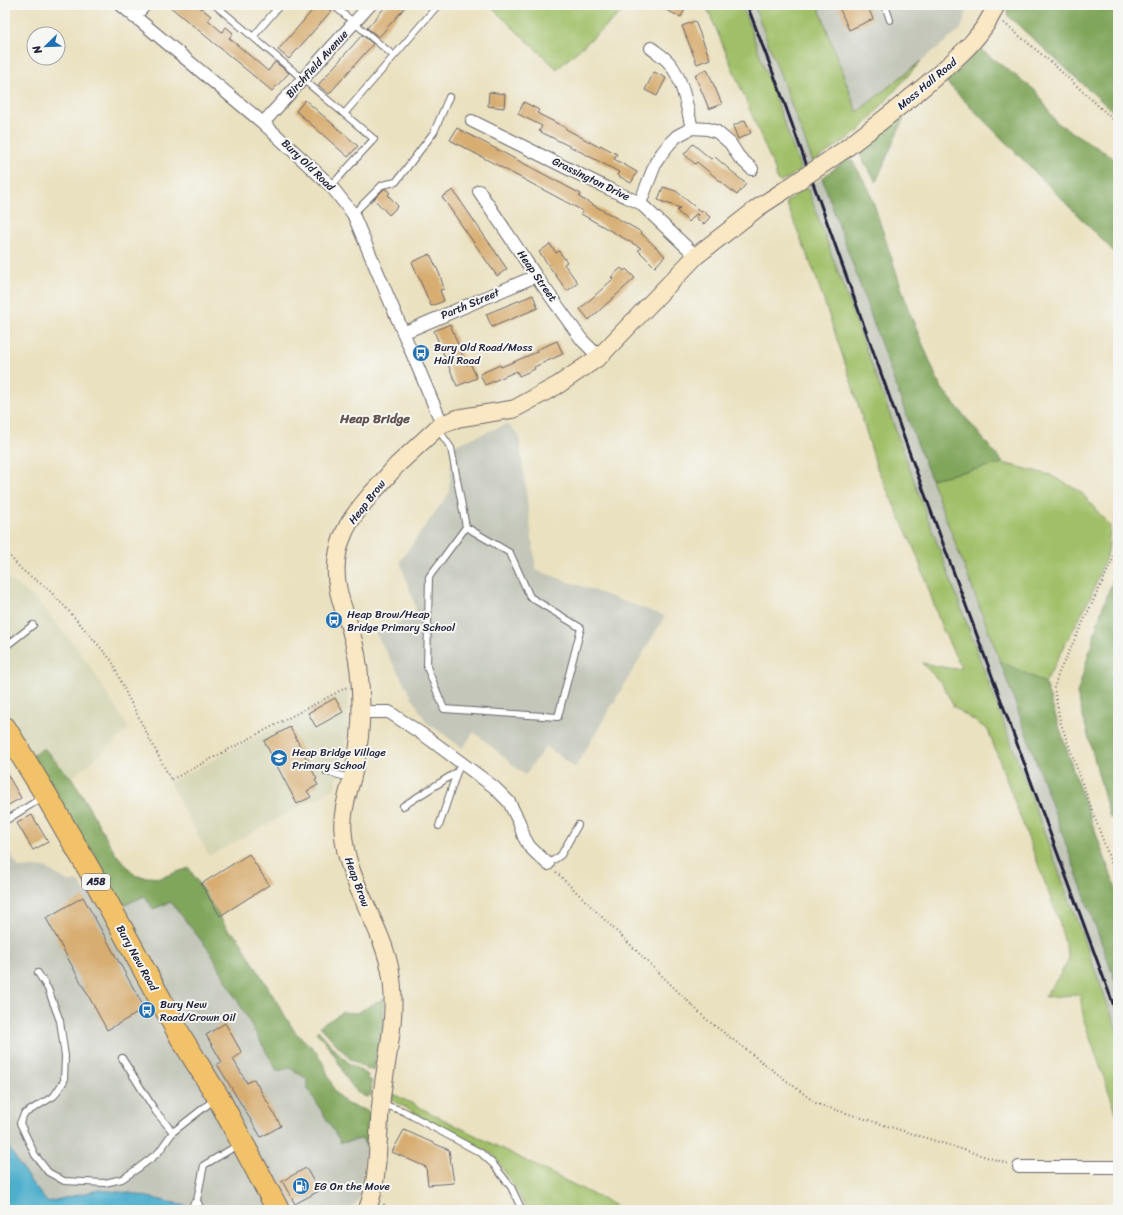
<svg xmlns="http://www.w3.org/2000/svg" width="1123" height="1215" font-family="Sriracha,sans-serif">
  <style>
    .built { fill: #d6d6b6 }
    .industrial { fill: #c3c6b9 }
    .green { fill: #a0bf68; stroke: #617052 }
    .forest { fill: #80a65c; stroke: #51644c }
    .water { fill: #4dafcc; stroke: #386884 }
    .building { fill: #d7ad72 }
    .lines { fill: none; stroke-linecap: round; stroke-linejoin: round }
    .lane-casing { stroke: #68656a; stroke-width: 8 }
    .street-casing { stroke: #68656a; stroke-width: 14 }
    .secondary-casing { stroke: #68656a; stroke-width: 19 }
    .highway-casing { stroke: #68656a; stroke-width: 24 }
    .path { stroke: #68656a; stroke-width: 2; stroke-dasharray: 1 3; stroke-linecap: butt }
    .lane { stroke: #fff; stroke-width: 6 }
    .street { stroke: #fff; stroke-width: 12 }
    .secondary { stroke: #fae7c3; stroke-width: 17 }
    .highway { stroke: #f2c26a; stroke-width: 22 }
    .rail { stroke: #22223b; stroke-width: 3 }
    .secondary-bridge-casing { stroke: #68656a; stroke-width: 19; stroke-linecap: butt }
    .secondary-bridge { stroke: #fae7c3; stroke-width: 17 }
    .labels { text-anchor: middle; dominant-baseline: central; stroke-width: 4; stroke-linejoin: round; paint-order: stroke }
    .shield { fill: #f6f6f2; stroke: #626272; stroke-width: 1 }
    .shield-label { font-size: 10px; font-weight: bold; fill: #22223b }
    .street-label { font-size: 11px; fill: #22223b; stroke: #f6f6f2 }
    .poi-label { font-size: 11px; fill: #22223b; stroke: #f6f6f2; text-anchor: start }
    .quarter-label { font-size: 13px; font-weight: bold; fill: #61534e; stroke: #f6f6f2 }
  </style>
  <rect width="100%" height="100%" fill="#f6f6f2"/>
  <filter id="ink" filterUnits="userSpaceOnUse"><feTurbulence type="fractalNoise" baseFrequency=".025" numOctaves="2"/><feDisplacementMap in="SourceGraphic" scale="8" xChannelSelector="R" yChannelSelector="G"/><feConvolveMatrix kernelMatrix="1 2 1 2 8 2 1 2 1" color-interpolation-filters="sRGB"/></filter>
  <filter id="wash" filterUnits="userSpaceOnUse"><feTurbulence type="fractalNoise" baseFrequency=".012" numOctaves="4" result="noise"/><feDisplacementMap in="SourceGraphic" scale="16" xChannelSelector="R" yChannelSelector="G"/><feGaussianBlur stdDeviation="0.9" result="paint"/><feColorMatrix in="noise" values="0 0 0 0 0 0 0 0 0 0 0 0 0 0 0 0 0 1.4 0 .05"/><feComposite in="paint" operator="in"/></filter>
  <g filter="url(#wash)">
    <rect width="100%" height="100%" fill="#eae1c0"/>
    <path class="built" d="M 5,576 L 38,601 L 87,661 L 129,729 L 55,793 L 5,711 Z
      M 349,688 L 347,732 L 335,788 L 209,856 L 169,783 Z"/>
    <path class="industrial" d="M 742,5 L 754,5 L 813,162 L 801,170 Z
      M 818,5 L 969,5 L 961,29 L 857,112 Z
      M 822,178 L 904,409 L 1000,661 L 1118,989 L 1118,1032 L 924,508 L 807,187 Z
      M 507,424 L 519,435 L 536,570 L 665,616 L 575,768 L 546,746 L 525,775 L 474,732 L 463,748 L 426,722 L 375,632 L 418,615 L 400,561 L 449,493 L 453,446 Z
      M 5,845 L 19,868 L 45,867 L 67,881 L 79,882 L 87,895 L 105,884 L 145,896 L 171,902 L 211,953 L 277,1071 L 289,1068 L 308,1079 L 341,1143 L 362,1139 L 367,1147 L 359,1199 L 350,1210 L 221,1210 L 192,1207 L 130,1193 L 99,1190 L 47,1202 L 31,1182 L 5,1142 Z"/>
    <path class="green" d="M 489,5 L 630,5 L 557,69 Z
      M 706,5 L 742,5 L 801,170 L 781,182 L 777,180 L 775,170 Z
      M 754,5 L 818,5 L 857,112 L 921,61 L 859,131 L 813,162 Z
      M 807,187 L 924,508 L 1118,1032 L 1118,1118 L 1084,1021 L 1080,995 L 1044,997 L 1058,978 L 1069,959 L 1058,918 L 988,730 L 954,707 L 942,684 L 922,663 L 954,669 L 961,668 L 942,628 L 916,553 L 877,468 L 851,381 L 816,277 L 786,202 Z
      M 1003,463 L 1050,475 L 1080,491 L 1110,526 L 1108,552 L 1090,598 L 1045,683 L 1000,661 L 931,479 Z
      M 393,1094 L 624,1210 L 527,1210 L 516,1190 L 494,1155 L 449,1133 L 391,1099 Z"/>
    <path class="forest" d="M 1006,5 L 1118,5 L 1118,116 L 1008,16 Z
      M 980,49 L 1036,91 L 1056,122 L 1109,155 L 1118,162 L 1118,256 L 946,82 Z
      M 905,115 L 876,182 L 857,150 Z
      M 850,157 L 869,189 L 909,311 L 940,386 L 1003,463 L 931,479 L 904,409 L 822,178 Z
      M 1118,566 L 1118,817 L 1110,818 L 1077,694 L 1102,609 Z
      M 1000,661 L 1045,683 L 1079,787 L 1118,894 L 1118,989 Z
      M 44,748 L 58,764 L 72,778 L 115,853 L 136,876 L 160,878 L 189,868 L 228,930 L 237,936 L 295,1032 L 316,1051 L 324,1065 L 335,1092 L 347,1104 L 371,1112 L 367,1147 L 362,1139 L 341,1143 L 307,1087 L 307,1079 L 290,1068 L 277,1071 L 211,953 L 171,902 L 153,909 L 145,896 L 124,905 L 117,902 L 32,756 Z
      M 384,998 L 384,1020 L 374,1070 L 369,1068 L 368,1070 L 350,1059 L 320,1026 L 343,1012 L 357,1013 Z
      M 318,1030 L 340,1055 L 350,1064 L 368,1075 L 367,1079 L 372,1081 L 371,1095 L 366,1097 C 348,1089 343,1070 334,1054 C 329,1046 322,1039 316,1032 Z"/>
    <path class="water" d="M 5,1142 L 31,1182 L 47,1202 L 99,1190 L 130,1193 L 192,1207 L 192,1210 L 5,1210 Z"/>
    <g id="blocks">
      <path class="building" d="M 168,5 L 197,5 L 211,16 L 208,20 L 222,32 L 226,27 L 233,33 L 229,38 L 268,71 L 275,62 L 289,73 L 272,91 Z
        M 317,5 L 329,5 L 332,10 L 289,59 L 278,50 Z
        M 387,5 L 407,5 L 379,37 L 367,28 Z
        M 655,5 L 687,5 L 681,17 Z
        M 838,5 L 867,5 L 873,19 L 849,30 Z
        M 695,21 L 710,59 L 697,64 L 682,26 Z
        M 362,35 L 373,44 L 329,94 L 318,85 Z
        M 707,69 L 722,104 L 709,109 L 695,75 Z
        M 654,72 L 666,78 L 657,96 L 645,90 Z
        M 489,92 L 505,94 L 504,108 L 488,106 Z
        M 305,100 L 358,146 L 348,157 L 296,111 Z
        M 524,102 L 539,110 L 537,113 L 566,128 L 566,129 L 599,147 L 600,145 L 617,154 L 614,159 L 637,172 L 631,183 L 617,175 L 619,172 L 583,153 L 539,131 L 542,126 L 518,114 Z
        M 745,120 L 751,133 L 738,139 L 733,126 Z
        M 457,128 L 581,194 L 579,197 L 638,230 L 665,256 L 655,267 L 638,250 L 641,248 L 581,214 L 583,211 L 450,140 Z
        M 693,144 L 711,159 L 714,156 L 746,184 L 737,195 L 697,162 L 695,164 L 684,154 Z
        M 663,187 L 676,191 L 701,212 L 702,210 L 710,217 L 704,224 L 696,218 L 699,215 L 696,214 L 689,222 L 677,211 L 680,208 L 658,200 Z
        M 384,189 L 386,189 L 390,193 L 388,195 L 398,206 L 389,215 L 374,199 Z
        M 453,190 L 507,269 L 497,276 L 442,197 Z
        M 550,244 L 556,253 L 559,251 L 567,262 L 564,264 L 578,283 L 567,291 L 539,252 Z
        M 430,254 L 440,275 L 444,289 L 440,290 L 444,301 L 431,306 L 412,262 Z
        M 621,268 L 624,271 L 626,269 L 635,278 L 589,320 L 580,309 L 613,279 L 611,277 Z
        M 533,295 L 538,308 L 492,327 L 486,314 Z
        M 450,324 L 466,365 L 470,363 L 477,378 L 457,386 L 434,331 Z
        M 557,341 L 563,354 L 534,367 L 535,369 L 519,376 L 517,371 L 485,385 L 480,374 L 500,365 L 501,367 L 537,352 L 536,350 Z
        M 335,698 L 343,712 L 316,727 L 308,713 Z
        M 290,727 L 317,779 L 315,780 L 318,785 L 307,791 L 311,797 L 297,804 L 264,741 Z
        M 5,770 L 21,798 L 5,807 Z
        M 32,815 L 48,842 L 33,850 L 17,823 Z
        M 249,854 L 269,885 L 220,916 L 201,884 Z
        M 83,897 L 145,1009 L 107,1030 L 46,918 Z
        M 225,1023 L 242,1053 L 233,1059 L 247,1083 L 254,1079 L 281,1126 L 261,1137 L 217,1064 L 222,1062 L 206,1035 Z
        M 404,1130 L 449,1150 L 454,1183 L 428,1185 L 426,1167 L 392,1152 Z
        M 306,1168 L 319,1191 L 295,1204 L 282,1181 Z"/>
    </g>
  </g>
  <g filter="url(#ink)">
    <use href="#blocks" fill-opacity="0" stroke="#68656a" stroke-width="1"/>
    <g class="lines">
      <g class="lane-casing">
        <path id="lane" d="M 215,5 L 374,139 L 331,186
          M 333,5 L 394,56
          M 885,5 L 890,20
          M 253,37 L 280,5
          M 344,114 L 438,5
          M 353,214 L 382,185 L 396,182 L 434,132 L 449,97
          M 438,429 L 451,448 L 466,527 L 429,577 L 427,667 L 444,709 L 558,717 L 581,628 L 530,597 L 510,553 L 466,527
          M 5,647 L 33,625
          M 327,772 L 350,778
          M 403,806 L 457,772 L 462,763
          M 5,821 L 43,797
          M 439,826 L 457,772
          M 548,864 L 561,855 L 578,825
          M 38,973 L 48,989 L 60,1021 L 65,1056 L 64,1081 L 54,1096 L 24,1114 L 20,1123 L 35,1155 L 48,1172 L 64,1181 L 105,1183 L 122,1179 L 137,1169 L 158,1153 L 173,1132 L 215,1099
          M 122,1058 L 156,1112 L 173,1132
          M 382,1104 L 403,1111 L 481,1153 L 493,1164 L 511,1187 L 522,1210
          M 196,1205 L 204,1165 L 240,1144"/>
      </g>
      <g class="street-casing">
        <path id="street" d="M 121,5 L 263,123 L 331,186 L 353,214 L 442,424
          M 134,17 L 145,5
          M 651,48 C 657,53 665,57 670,64 C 683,79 687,109 692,128
          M 472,121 L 605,187 L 640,203 L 696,256
          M 263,123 L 370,5
          M 479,191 L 536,276 L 582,340 L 599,357
          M 640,203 L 656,162 L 662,153 L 670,143 L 677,136 L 692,128 L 708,129 L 717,132 L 730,143 L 739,157 L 752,169
          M 403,333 L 536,276
          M 361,712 L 389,712 L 428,738 L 494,787 L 509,802 L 519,822 L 524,837 L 529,846 L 536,853 L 548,864
          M 1019,1167 L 1118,1167
          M 196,1210 L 196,1205"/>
      </g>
      <g class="secondary-casing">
        <path id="secondary" d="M 844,150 C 874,127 904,104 933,79 C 957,58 984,36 996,5
          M 367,1210 C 380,1179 377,1136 381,1102 C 386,1057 399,1014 390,969 C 380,921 346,881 343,831 C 341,808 351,787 355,765 C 361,738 362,710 360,682 C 359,664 355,645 350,628 C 346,615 340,602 338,588 C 334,569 337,548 345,531 C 351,517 363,504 372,493 C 381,484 389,474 397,465 C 410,453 424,440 437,428 L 442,424 L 459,418 L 514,409 L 558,385 L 599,357 L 696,256 L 759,207 L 782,192"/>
      </g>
      <g class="highway-casing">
        <path id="highway" d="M 5,728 L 46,795 L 90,871 L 182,1039 L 218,1097 L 278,1210"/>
      </g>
      <path class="path" d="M 1004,23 L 1053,64 L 1118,124
        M 1118,541 L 1112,562 L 1059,672 L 1054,688 L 1060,721 L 1118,882
        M 5,551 L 22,570 L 48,589 L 68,610 L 112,661 L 127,695 L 171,780 L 347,687
        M 556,872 L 706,1019 L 817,1104 L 1009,1164
        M 384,1204 L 385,1210"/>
      <use href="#lane" class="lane"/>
      <use href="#street" class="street"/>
      <use href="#secondary" class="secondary"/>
      <use href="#highway" class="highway"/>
      <path class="rail" d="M 747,5 L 783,99 L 907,446 L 1118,1017"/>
      <g class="secondary-bridge-casing">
        <path id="secondary-bridge" d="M 782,192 L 844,150"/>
      </g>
      <use href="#secondary-bridge" class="secondary-bridge"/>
    </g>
  </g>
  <defs>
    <g id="bus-disc" transform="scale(0.9)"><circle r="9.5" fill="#1f6fb2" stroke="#f6f6f2"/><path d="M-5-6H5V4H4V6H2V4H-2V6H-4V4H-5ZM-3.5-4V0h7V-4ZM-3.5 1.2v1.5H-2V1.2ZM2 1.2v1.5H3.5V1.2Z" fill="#fff"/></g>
    <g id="school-disc" transform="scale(0.9)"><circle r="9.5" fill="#1f6fb2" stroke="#f6f6f2"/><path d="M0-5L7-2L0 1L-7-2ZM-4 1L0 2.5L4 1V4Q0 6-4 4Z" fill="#fff"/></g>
    <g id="fuel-disc" transform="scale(0.9)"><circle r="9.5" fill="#1f6fb2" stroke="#f6f6f2"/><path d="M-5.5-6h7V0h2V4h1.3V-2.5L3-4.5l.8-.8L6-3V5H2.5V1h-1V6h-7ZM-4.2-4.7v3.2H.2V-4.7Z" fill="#fff"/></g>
  </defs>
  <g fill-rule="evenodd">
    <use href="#bus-disc" x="421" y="353"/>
    <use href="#bus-disc" x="334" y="620"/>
    <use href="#school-disc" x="279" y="758"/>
    <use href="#bus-disc" x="147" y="1010"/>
    <use href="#fuel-disc" x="301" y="1186"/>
  </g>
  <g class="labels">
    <rect class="shield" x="82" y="874" width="28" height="16" rx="3"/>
    <g class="shield-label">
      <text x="96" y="882">A58</text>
    </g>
    <g class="street-label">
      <text transform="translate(317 64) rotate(-48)">Birchfield Avenue</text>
      <text transform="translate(927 84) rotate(-40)">Moss Hall Road</text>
      <text transform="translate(308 165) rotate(44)">Bury Old Road</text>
      <text transform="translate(591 179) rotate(26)">Grassington Drive</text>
      <text transform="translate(537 276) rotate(55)">Heap Street</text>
      <text transform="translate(470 304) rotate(-23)">Parth Street</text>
      <text transform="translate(367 502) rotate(-52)">Heap Brow</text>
      <text transform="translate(357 882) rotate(70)">Heap Brow</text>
      <text transform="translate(137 958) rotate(61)">Bury New Road</text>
    </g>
    <g class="poi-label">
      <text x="434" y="347">Bury Old Road/Moss<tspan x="434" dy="13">Hall Road</tspan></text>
      <text x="347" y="614">Heap Brow/Heap<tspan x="347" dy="13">Bridge Primary School</tspan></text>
      <text x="292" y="752">Heap Bridge Village<tspan x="292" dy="13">Primary School</tspan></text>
      <text x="160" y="1004">Bury New<tspan x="160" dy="13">Road/Crown Oil</tspan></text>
      <text x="314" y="1186">EG On the Move</text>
    </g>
    <g class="quarter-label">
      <text x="375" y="418">Heap Bridge</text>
    </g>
  </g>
  <rect width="1123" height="1215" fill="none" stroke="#f6f6f2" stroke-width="20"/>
  <g transform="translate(46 46) rotate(247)"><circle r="19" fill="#f6f6f2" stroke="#a1a1a9"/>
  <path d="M0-3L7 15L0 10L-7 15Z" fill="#1f6fb2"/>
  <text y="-6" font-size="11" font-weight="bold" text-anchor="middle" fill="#22223b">N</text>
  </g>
</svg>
